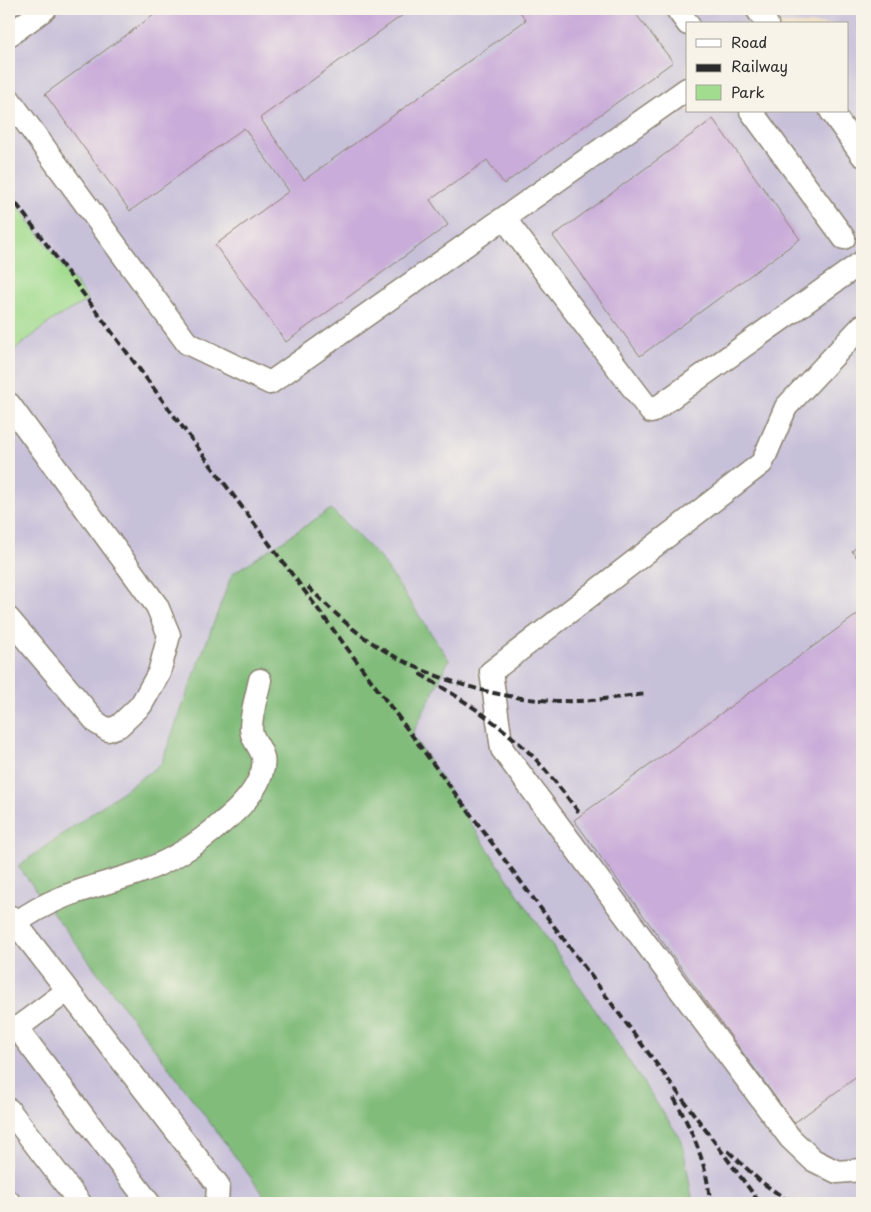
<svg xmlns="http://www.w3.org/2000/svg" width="871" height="1212" font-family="'Playpen Sans',sans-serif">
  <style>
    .industrial { fill: #c7c0d9; fill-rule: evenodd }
    .green { fill: #a2dc8f; stroke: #66845d }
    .forest { fill: #81bc7a; stroke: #567452 }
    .building { fill: #c9acd9 }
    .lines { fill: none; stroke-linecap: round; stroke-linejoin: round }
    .minor-casing { stroke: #8d8473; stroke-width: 25 }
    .minor { stroke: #fff; stroke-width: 22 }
    .rail { stroke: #2b2b2b; stroke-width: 4; stroke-dasharray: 8 4; stroke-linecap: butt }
  </style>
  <rect width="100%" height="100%" fill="#f7f3e8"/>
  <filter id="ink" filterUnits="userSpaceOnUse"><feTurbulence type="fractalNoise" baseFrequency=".02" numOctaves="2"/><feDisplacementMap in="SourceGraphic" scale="10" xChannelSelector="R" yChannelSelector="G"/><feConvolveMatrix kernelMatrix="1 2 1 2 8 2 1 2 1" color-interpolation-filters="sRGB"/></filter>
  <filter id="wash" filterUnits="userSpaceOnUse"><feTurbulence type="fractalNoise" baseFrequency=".0096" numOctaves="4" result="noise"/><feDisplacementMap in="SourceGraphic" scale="20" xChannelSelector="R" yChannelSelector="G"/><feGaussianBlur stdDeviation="1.12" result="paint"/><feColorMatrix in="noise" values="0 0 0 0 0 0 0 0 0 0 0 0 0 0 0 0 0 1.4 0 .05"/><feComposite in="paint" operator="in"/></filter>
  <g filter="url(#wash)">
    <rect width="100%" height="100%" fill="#efdcbb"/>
    <path class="industrial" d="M 9,9 L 862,9 L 862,1203 L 9,1203 ZM 687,24 L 847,24 L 847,111 L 687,111 Z"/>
    <path class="green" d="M 9,194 L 88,300 L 54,319 L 9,354 Z"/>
    <path class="forest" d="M 331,509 L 381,559 L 449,660 L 412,735 L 682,1141 L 693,1203 L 270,1203 L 18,866 L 161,764 L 232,574 Z"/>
    <g id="blocks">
      <path class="building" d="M 162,9 L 411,9 L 260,118 L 304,180 L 526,20 L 518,9 L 632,9 L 673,62 L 504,184 L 487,160 L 430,200 L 448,225 L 286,342 L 215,245 L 289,191 L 244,128 L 130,211 L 45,94 Z
        M 713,119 L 800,239 L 640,356 L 553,236 Z
        M 862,543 L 862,564 L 852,551 Z
        M 862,611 L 862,1073 L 794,1123 L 574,820 Z"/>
    </g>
  </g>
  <g filter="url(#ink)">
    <use href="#blocks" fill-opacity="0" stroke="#8d8473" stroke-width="1"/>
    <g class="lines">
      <g class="minor-casing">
        <path id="minor" d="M 677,9 L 688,24
          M 757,9 L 767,24
          M 9,35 L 45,9
          M 9,99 L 187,343 L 270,383 L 687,89
          M 751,111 L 844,238
          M 831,111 L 862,155
          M 504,218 L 651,412 L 862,262
          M 862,326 L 786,407 L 762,463 L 491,672 L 502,749 L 790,1138 L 813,1160 L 837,1172 L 862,1170
          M 9,404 L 157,606 L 169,635 L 159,673 L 141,705 L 119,726 L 108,730 L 97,723 L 9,619
          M 9,919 L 11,917 L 218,1185 L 217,1203
          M 16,923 C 54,895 91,888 135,874 C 168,863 197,845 223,822 C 238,810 254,794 261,775 C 270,751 252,745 251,729 C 251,713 257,695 260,680
          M 17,1028 L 149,1203
          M 9,1034 L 67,991
          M 9,1110 L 80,1203
          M 9,1202 L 9,1203"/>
      </g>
      <use href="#minor" class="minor"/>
      <path class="rail" d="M 9,194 L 760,1203
        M 308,587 C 328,606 348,627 371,642 C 423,677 499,701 562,701 C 590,702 618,697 646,694
        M 420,674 C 452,693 484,713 512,737 C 539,759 560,788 581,815
        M 674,1098 C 692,1130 708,1166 710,1203
        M 728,1151 L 760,1181 L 791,1203"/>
    </g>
  </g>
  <rect width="871" height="1212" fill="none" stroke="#f7f3e8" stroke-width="30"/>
  <rect x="686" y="22" width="162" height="90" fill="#f7f3e8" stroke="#a5a39c"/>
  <rect x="696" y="39" width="25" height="8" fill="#ffffff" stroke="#a5a39c"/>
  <text x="731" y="48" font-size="15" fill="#2b2b2b">Road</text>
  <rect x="696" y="64" width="25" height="8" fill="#2b2b2b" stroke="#a5a39c"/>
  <text x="731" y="72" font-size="15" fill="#2b2b2b">Railway</text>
  <rect x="696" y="85" width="25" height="15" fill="#a2dc8f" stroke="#a5a39c"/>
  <text x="731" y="98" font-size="15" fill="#2b2b2b">Park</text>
</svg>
